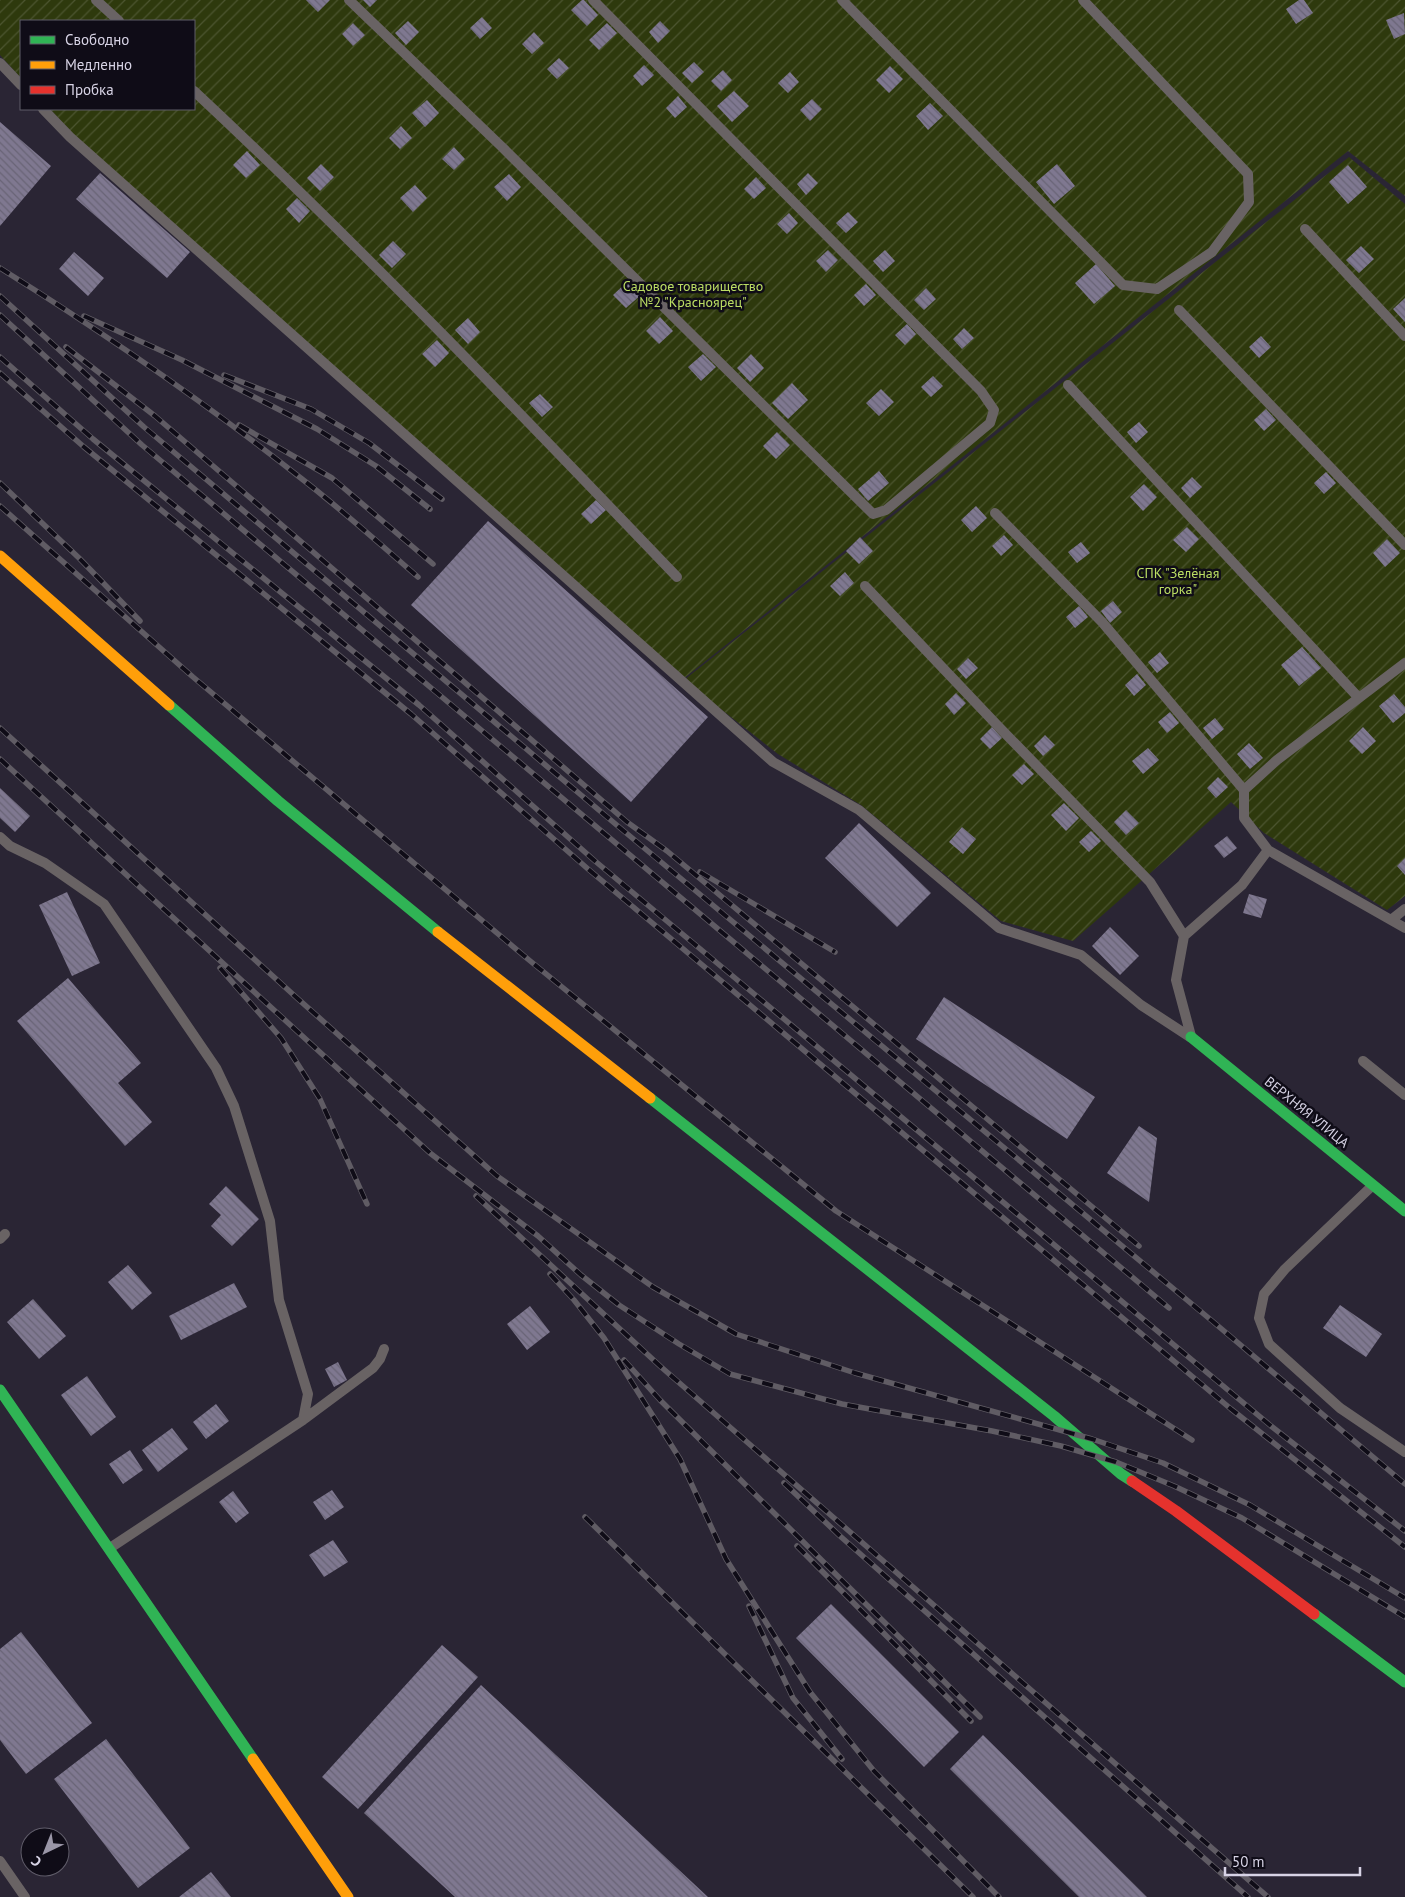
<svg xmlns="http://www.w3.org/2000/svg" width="1405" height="1897" font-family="'PT Sans',sans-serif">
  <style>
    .garden { fill: url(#garden-furrows) }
    .building { fill: url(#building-back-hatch) }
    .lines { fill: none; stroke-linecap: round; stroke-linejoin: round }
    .lane { stroke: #696364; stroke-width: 10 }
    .fast { stroke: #30b455; stroke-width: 11 }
    .slow { stroke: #ff9f0a; stroke-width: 11 }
    .jam { stroke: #e5322d; stroke-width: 11 }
    .rail-casing { stroke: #605c64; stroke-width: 5.5 }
    .rail { stroke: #0f0c17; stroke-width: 4; stroke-dasharray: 11; stroke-linecap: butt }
    .labels { text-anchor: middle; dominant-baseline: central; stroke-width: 5; stroke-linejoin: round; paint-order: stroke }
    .park-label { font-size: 14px; fill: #bbdd63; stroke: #0f0c17 }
    .street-label { font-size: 14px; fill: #d7d3e5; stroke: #0f0c17 }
  </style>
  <defs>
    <pattern id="garden-furrows" width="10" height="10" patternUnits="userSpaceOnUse" patternTransform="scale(1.25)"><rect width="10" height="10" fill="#2e390d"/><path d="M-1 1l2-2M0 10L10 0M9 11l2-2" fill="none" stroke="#4c5530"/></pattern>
    <pattern id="building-back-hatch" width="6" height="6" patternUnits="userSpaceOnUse" patternTransform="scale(1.25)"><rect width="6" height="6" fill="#7f7890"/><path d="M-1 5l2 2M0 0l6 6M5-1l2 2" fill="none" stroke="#696476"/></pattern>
  </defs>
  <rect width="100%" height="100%" fill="#2a2534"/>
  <path class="garden" d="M 0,0 L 1405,0 L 1405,196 L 1348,151 L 683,679 L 75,136 L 50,109 L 194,109 L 194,21 L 21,21 L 21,78 L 0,55 Z
    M 1349,157 L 1405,204 L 1405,896 L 1387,910 L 1264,833 L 1231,802 L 1073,941 L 1001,921 L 861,805 L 778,754 L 684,680 Z"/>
  <path class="building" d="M 306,0 L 330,0 L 318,12 Z
    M 363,0 L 377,0 L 370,7 Z
    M 582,0 L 584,0 L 598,15 L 587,26 L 571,10 Z
    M 1299,0 L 1304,0 L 1313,13 L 1296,24 L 1286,9 Z
    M 1404,13 L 1405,34 L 1394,39 L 1386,20 Z
    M 482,17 L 492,28 L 480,39 L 470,28 Z
    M 408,21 L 419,32 L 406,45 L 395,33 Z
    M 660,21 L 670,31 L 658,43 L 649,32 Z
    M 353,23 L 365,35 L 353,46 L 342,34 Z
    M 607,23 L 617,33 L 599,50 L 589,40 Z
    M 534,32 L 544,43 L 532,54 L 522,44 Z
    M 559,58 L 569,68 L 557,79 L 547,69 Z
    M 694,62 L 704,72 L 692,83 L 682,73 Z
    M 644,65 L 654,75 L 642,86 L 633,76 Z
    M 890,66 L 903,79 L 889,93 L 876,80 Z
    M 723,70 L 732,80 L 721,91 L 711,81 Z
    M 790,72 L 799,82 L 788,93 L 778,83 Z
    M 734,91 L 749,106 L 732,122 L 717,106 Z
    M 678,96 L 687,107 L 675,118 L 666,108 Z
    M 812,99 L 822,109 L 810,121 L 800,110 Z
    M 427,100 L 439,113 L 425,127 L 412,113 Z
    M 930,103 L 943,116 L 928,130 L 916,116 Z
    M 0,122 L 51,166 L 0,226 Z
    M 401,126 L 412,138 L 400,149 L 389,138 Z
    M 454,147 L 465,159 L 454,170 L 442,159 Z
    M 247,151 L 260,165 L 246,178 L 233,165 Z
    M 321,164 L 334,177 L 320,191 L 307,178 Z
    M 1057,164 L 1075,186 L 1054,204 L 1036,182 Z
    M 1348,165 L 1367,187 L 1348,204 L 1329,182 Z
    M 100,173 L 190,252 L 167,278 L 76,199 Z
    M 808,173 L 818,183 L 806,195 L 797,184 Z
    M 509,174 L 521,187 L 507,201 L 494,187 Z
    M 756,177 L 766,188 L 754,199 L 744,189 Z
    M 415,185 L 427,198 L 413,212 L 400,198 Z
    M 297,198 L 310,211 L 299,223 L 286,209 Z
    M 848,212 L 858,222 L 846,233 L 836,223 Z
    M 789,213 L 798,223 L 787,234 L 777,224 Z
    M 393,241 L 406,254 L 392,268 L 379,255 Z
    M 1361,246 L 1374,259 L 1359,273 L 1346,260 Z
    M 828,250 L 838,260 L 826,272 L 816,261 Z
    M 885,250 L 895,261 L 883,272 L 873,261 Z
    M 74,252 L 104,278 L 88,296 L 59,269 Z
    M 1096,264 L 1115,286 L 1094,304 L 1075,283 Z
    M 628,281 L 641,295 L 626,308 L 613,295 Z
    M 866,284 L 876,295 L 864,306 L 854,295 Z
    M 926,288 L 936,299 L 924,310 L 914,300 Z
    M 1405,298 L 1405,322 L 1393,309 Z
    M 660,317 L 673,331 L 659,344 L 646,331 Z
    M 468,318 L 480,332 L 468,344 L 455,330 Z
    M 907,324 L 916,334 L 905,345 L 895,335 Z
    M 964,328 L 974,338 L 962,349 L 953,339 Z
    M 1261,336 L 1271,347 L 1259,358 L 1249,347 Z
    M 437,340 L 449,353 L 435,367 L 422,354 Z
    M 703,354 L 716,367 L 701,381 L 688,367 Z
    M 751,354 L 764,368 L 750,382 L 737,368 Z
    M 933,376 L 943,386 L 931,397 L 921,387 Z
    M 792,383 L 808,400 L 788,419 L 772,403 Z
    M 881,389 L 894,402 L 879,416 L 866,403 Z
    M 540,394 L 553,407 L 542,417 L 529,403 Z
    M 1266,409 L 1276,420 L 1264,431 L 1254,420 Z
    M 1139,422 L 1148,432 L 1136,443 L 1127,432 Z
    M 777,432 L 790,445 L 776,459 L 763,446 Z
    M 879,471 L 889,483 L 868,501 L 858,489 Z
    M 1326,472 L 1336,483 L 1324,494 L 1314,483 Z
    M 1192,477 L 1202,487 L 1190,498 L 1181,488 Z
    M 1144,484 L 1157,497 L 1143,511 L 1130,497 Z
    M 596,500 L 606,510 L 591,524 L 581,514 Z
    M 976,506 L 987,518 L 972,532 L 961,520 Z
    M 488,521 L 708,717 L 631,802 L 411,605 Z
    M 1187,527 L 1199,539 L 1186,552 L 1173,540 Z
    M 1004,535 L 1013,545 L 1001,556 L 992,546 Z
    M 860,537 L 873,551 L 859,564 L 846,551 Z
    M 1387,539 L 1400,553 L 1385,567 L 1373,553 Z
    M 1081,542 L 1090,553 L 1077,563 L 1068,552 Z
    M 845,572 L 854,583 L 840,596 L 830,586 Z
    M 1113,601 L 1122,612 L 1110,623 L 1101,611 Z
    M 1079,606 L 1088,617 L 1075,628 L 1066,617 Z
    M 1302,647 L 1321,668 L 1299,686 L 1281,665 Z
    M 1160,652 L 1169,663 L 1157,673 L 1148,662 Z
    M 968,658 L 978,668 L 966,679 L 957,669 Z
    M 1137,674 L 1146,685 L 1134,696 L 1125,685 Z
    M 956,693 L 966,703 L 954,715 L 945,704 Z
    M 1394,694 L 1405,707 L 1405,713 L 1393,723 L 1379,706 Z
    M 1170,712 L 1179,723 L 1167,733 L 1158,722 Z
    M 1215,718 L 1224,729 L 1212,739 L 1203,728 Z
    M 992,727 L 1002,738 L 990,749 L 980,739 Z
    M 1363,727 L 1376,741 L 1362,754 L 1349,741 Z
    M 1045,735 L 1055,745 L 1043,756 L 1034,746 Z
    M 1249,743 L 1263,758 L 1250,769 L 1237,754 Z
    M 1148,748 L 1159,760 L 1143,774 L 1132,761 Z
    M 1024,764 L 1034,774 L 1022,785 L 1012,775 Z
    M 1218,777 L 1228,787 L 1216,798 L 1207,788 Z
    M 0,788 L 30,816 L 15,832 L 0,818 Z
    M 1064,803 L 1079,818 L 1066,831 L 1051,815 Z
    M 1126,810 L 1139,823 L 1126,835 L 1114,822 Z
    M 859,823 L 931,893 L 897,927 L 825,858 Z
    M 962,827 L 976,839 L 963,854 L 949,842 Z
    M 1091,831 L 1101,841 L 1089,852 L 1079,842 Z
    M 1227,836 L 1237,848 L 1224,858 L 1214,846 Z
    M 1405,858 L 1405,875 L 1397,866 Z
    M 67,892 L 100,963 L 72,976 L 39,905 Z
    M 1249,894 L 1267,899 L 1261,918 L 1243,913 Z
    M 1110,927 L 1139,956 L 1120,975 L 1092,946 Z
    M 68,978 L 141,1063 L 118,1083 L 152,1122 L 125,1146 L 17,1021 Z
    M 944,997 L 1095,1097 L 1067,1139 L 916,1039 Z
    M 1139,1126 L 1157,1138 L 1149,1202 L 1107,1173 Z
    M 226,1186 L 259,1219 L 232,1246 L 211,1226 L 221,1215 L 209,1204 Z
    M 128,1265 L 152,1293 L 132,1310 L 108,1282 Z
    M 234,1283 L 247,1307 L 181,1340 L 169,1316 Z
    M 33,1299 L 66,1336 L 39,1359 L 7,1322 Z
    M 1340,1305 L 1382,1334 L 1366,1357 L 1323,1328 Z
    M 530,1306 L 550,1332 L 527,1350 L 507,1324 Z
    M 338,1362 L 347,1380 L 334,1387 L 325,1369 Z
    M 87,1376 L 116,1417 L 91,1436 L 61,1395 Z
    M 216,1404 L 229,1421 L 206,1439 L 193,1422 Z
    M 172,1428 L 188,1449 L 158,1472 L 142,1450 Z
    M 130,1450 L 143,1470 L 123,1484 L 109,1464 Z
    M 332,1490 L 344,1507 L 325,1520 L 313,1502 Z
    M 233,1491 L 249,1513 L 236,1523 L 219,1502 Z
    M 333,1540 L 348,1562 L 324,1577 L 309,1555 Z
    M 831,1604 L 959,1732 L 924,1767 L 796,1638 Z
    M 21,1632 L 92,1723 L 26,1774 L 0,1740 L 0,1649 Z
    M 442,1645 L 478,1677 L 358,1809 L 322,1777 Z
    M 481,1685 L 708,1897 L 455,1897 L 364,1813 Z
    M 983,1735 L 1147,1897 L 1079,1897 L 950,1769 Z
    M 106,1739 L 190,1848 L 138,1888 L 54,1779 Z
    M 211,1872 L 231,1897 L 179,1897 Z"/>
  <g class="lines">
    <path class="lane" d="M 96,0 L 119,21
      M 349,0 L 501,146 L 873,514 L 886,510 L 990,423 L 994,410 L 981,391 L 593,0
      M 842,0 L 1123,285 L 1157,289 L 1212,252 L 1249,202 L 1248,174 L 1083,0
      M 0,63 L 21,85
      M 194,91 C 361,247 519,412 677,577
      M 43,109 L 70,137 L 773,762 L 859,810 L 999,928 L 1081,955 L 1141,1005 L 1190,1037
      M 1305,229 L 1405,336
      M 1179,310 L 1405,545
      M 1068,385 L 1358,697
      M 995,513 L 1102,622 L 1244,790
      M 865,586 L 996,724 L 1150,882 L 1184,936
      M 0,837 L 10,846 L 45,863 L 104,904 L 216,1068 L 234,1106 L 270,1221 L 279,1300 L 308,1394 L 303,1420
      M 1268,850 L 1244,818 L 1244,790 L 1277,760 L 1405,663
      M 1391,920 L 1405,909
      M 1191,1036 L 1176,980 L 1184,936 L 1242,885 L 1268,850 L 1405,928
      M 1363,1061 L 1405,1095
      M 1372,1186 L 1285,1269 L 1264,1294 L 1259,1318 L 1269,1344 L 1340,1408 L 1405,1452
      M 0,1239 L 5,1234
      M 110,1548 L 303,1420 L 373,1368 L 380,1359 L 384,1349
      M 0,1861 L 25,1897"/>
    <path class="fast" d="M 169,705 L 278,801 L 438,932
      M 1191,1037 L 1405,1211
      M 650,1098 L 1054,1416 L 1121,1474 L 1132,1481
      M 0,1390 L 253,1759
      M 1314,1614 L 1405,1682"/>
    <path class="slow" d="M 0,556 L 169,705
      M 438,932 L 650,1098
      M 253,1759 L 348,1897"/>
    <path class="jam" d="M 1132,1481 L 1176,1511 L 1314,1614"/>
    <g class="rail-casing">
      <path id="rail" d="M 0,268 C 104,333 206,403 302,479 C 342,510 380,544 418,577
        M 0,296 L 144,427 L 619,827 L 1211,1320 L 1405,1484
        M 0,315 L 142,445 L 1169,1308
        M 84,316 L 182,360 L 317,429 L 376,466 L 430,509
        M 66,347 L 155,416 L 627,822 L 667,851 L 1139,1246
        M 0,357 L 93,439 L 419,705 L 595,861 L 1271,1426 L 1405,1531
        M 0,373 L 84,447 L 411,714 L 588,869 L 1231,1409 L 1405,1547
        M 224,375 L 311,409 L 369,443 L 442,499
        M 239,425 L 332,478 L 433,564
        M 0,483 L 79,558 L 140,621
        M 0,506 L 193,677 L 529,960 L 836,1211 L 1192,1440
        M 0,728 L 297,998 L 497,1176 L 653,1287 L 736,1334 L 855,1373 L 1092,1439 L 1163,1463 L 1250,1505 L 1405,1598
        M 0,759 L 430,1153 L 538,1236 L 581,1275 L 619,1305 L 679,1344 L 730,1374 L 842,1404 L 992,1431 L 1061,1446 L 1116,1462 L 1174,1486 L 1242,1518 L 1405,1617
        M 700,872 L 835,952
        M 220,968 L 281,1038 L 320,1099 L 367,1204
        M 476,1196 L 660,1366 L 1268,1897
        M 550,1274 L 574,1300 L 604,1338 L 680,1459 L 726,1559 L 810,1692 L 874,1771 L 999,1897
        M 624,1360 L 660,1400 L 980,1717
        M 784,1483 L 840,1536 L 1248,1897
        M 585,1517 L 973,1897
        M 797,1546 L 971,1721
        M 749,1606 L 793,1698 L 842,1759"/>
    </g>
    <use href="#rail" class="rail"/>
  </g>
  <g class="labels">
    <g class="park-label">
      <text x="693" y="286">Садовое товарищество<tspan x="693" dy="16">№2 "Красноярец"</tspan></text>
      <text x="1178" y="573">СПК "Зелёная<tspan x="1178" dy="16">горка"</tspan></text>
    </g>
    <g class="street-label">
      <text transform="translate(1307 1112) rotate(39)">ВЕРХНЯЯ УЛИЦА</text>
    </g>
  </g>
  <rect x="20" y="20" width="175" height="90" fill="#0f0c17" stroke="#5f5c69"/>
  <rect x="30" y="36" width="25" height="8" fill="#30b455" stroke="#5f5c69"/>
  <text x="65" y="45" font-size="15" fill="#d7d3e5">Свободно</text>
  <rect x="30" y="61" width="25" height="8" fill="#ff9f0a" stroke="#5f5c69"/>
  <text x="65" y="70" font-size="15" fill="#d7d3e5">Медленно</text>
  <rect x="30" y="86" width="25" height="8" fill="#e5322d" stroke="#5f5c69"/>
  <text x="65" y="95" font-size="15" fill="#d7d3e5">Пробка</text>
  <g transform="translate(45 1852) rotate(223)"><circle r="24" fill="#0f0c17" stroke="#5f5c69"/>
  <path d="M0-4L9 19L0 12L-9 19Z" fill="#9a96a7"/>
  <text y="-8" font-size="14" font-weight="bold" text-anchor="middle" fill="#d7d3e5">С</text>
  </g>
  <path d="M1225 1867v8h135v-8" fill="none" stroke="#d7d3e5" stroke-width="2.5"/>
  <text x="1232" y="1867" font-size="15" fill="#d7d3e5" stroke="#0f0c17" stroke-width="4" paint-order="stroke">50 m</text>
</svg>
